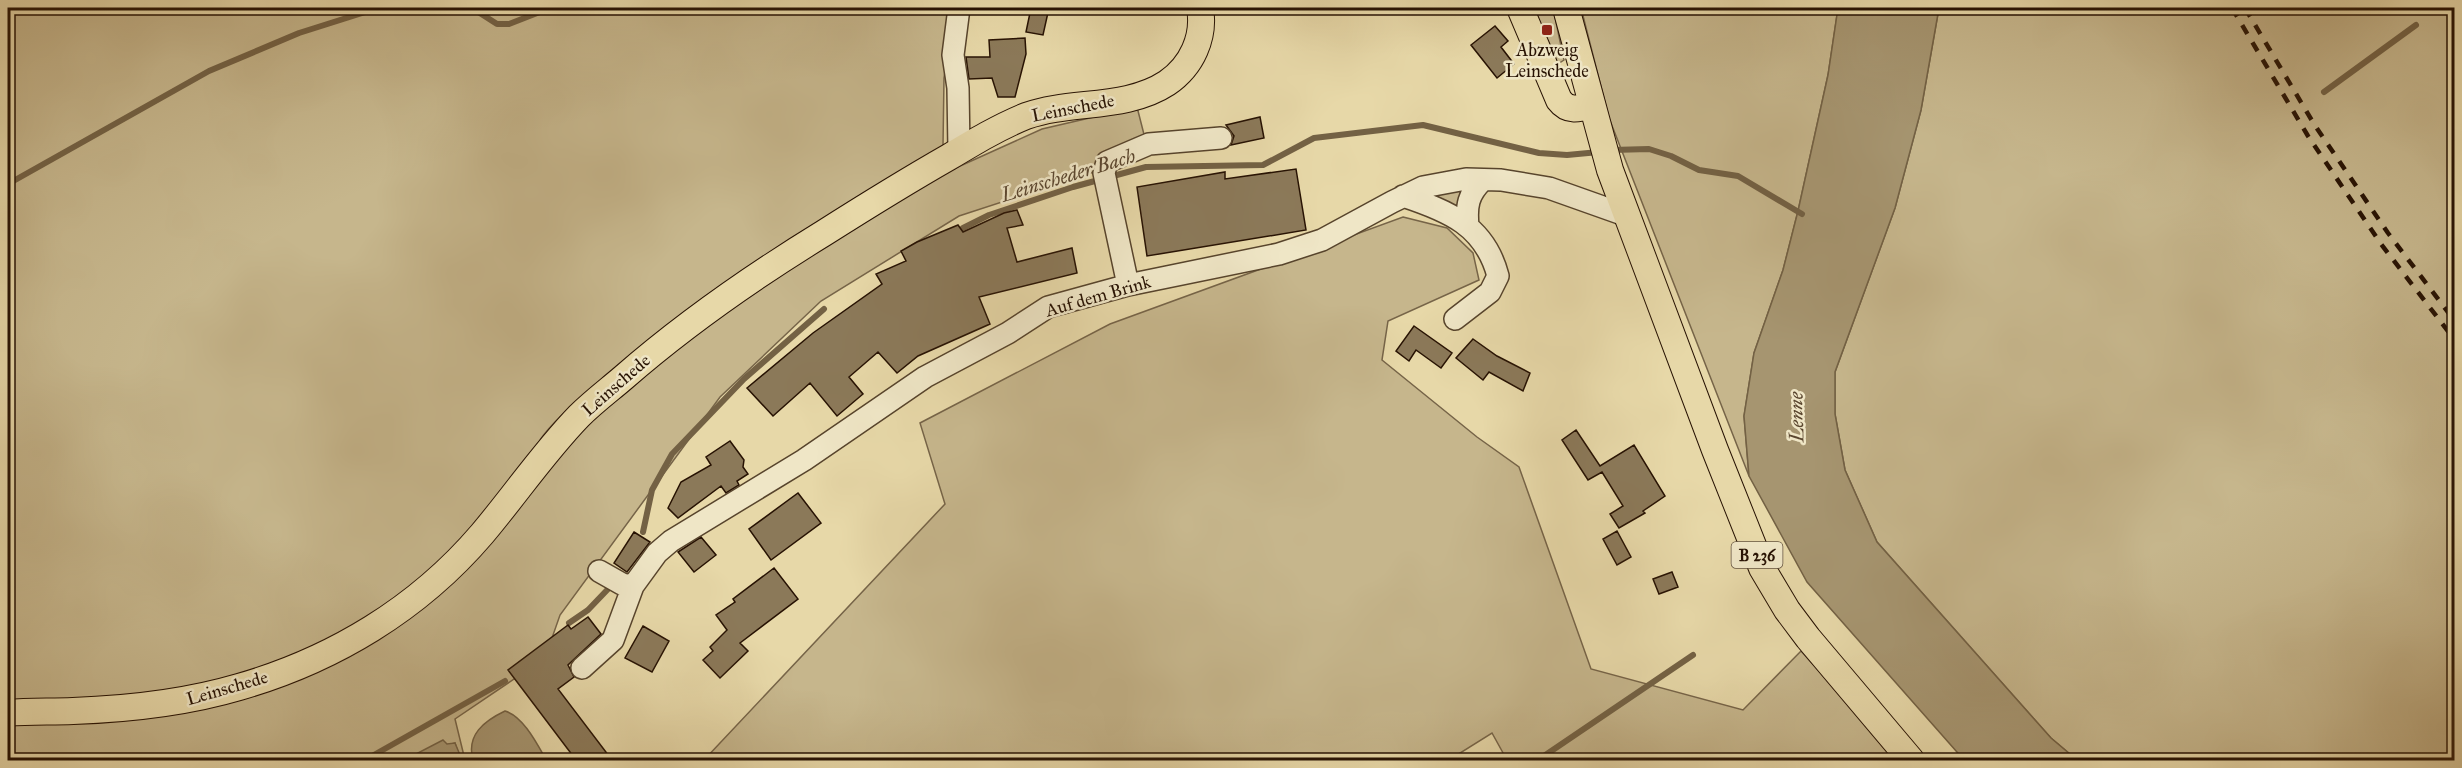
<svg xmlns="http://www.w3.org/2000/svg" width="2462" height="768" font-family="'IM FELL Great Primer',serif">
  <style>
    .green { fill: #c6b68c; stroke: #766448; stroke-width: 1.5 }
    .water { fill: #a69570; stroke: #736144; stroke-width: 1.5 }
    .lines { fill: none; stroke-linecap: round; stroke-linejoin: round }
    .stream { stroke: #736144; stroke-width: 6 }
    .building { fill: #8b7959; stroke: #271203; stroke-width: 1.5 }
    .minor-casing { stroke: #57442c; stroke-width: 24 }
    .major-casing { stroke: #271203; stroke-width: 28 }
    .minor { stroke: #efe6c6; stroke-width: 21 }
    .major { stroke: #e7d8a8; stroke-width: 26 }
    .rail { stroke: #271203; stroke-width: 4.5; stroke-dasharray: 10 10; stroke-linecap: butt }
    .poi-dot { fill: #8f2418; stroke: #efe6c6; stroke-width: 2 }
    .labels { text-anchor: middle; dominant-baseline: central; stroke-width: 5; stroke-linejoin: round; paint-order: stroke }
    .shield { fill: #efe6c6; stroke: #63523e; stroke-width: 1.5 }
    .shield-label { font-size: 16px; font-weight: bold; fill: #271203 }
    .poi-label { font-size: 18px; fill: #271203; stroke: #efe6c6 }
    .street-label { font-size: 18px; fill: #271203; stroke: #efe6c6 }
    .water-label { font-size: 20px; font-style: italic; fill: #5a462f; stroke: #efe6c6 }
  </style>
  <rect width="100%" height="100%" fill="#e7d8a8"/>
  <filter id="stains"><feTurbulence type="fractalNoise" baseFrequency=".00333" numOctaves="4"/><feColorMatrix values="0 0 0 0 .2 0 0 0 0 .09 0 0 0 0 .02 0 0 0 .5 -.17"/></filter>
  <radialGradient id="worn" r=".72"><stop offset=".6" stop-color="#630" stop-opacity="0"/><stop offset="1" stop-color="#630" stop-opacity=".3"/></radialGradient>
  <path class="green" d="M 8,8 L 955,8 L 944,78 L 943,146 C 825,218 704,287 602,380 C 581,399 555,418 540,440 L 591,411 L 700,318 L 949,171 L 1042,129 L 1137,107 L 1149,154 L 959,216 L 821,301 L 720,397 L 560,615 L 545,658 L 455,719 L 465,760 L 445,760 L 459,755 L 455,743 L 413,756 L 414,760 L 8,760 Z
    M 1530,8 L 1553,8 L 1564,60 L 1555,66 Z
    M 1581,8 L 1838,8 L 1828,75 L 1798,211 L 1783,270 L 1754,353 L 1744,416 L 1749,476 L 1609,118 Z
    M 1939,8 L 2454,8 L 2454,760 L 2077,760 L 2051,738 L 1877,542 L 1845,470 L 1835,414 L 1835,372 L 1895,208 L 1921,110 Z
    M 1468,189 L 1462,217 L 1431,195 Z
    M 1403,217 L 1447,228 L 1473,253 L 1479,280 L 1388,321 L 1382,360 L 1477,437 L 1519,467 L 1591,669 L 1743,710 L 1801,651 L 1899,760 L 1507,760 L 1492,733 L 1449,760 L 704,760 L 945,504 L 920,423 L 1110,324 Z"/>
  <path class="water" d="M 1838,8 L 1939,8 L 1921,110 L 1895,208 L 1835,372 L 1835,414 L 1845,470 L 1877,542 L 2051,738 L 2077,760 L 1964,760 L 1807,582 L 1749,476 L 1744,416 L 1754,353 L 1783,270 L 1798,211 L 1828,75 Z
    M 505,711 C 522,716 535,740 544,756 L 540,760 L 473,760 C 466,735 484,721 505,711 Z
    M 443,740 L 447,744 L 455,743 L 460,755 L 445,760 L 414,760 L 412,756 Z"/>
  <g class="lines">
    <path class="stream" d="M 472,8 L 497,24 L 509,24 L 550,8
      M 2324,92 L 2416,25
      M 1612,150 L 1649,149 L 1671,156 L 1699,170 L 1738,176 L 1802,214
      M 8,184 L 209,71 L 299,33 L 378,8
      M 963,228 L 989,215 L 1073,187 L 1146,167 L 1263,165 L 1314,138 L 1423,125 L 1539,153 L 1567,155 L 1599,152
      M 643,532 L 652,490 L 672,454 L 744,379 L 824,309
      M 569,623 L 588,610 L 609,588
      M 365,760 L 505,681
      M 1538,760 L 1693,655"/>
  </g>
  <path class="building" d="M 1031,8 L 1049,8 L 1043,35 L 1026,32 Z
    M 1495,26 L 1508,41 L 1501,47 L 1514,64 L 1497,78 L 1471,45 Z
    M 1025,38 L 1026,54 L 1015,97 L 998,97 L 992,78 L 969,79 L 966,57 L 990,57 L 989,40 Z
    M 1260,117 L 1264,138 L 1231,145 L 1234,136 L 1226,125 Z
    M 1296,169 L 1306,230 L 1147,256 L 1137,187 L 1225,172 L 1225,179 Z
    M 1017,210 L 1023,225 L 1007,228 L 1017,262 L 1072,248 L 1077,273 L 979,297 L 990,324 L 918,356 L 897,373 L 878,352 L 849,377 L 863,394 L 837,416 L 810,383 L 773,416 L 747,388 L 813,333 L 882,284 L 876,274 L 906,261 L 901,251 L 917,242 L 958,225 L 963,232 L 1004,213 Z
    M 1414,326 L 1452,353 L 1441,368 L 1416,350 L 1409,361 L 1396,351 Z
    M 1473,339 L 1497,356 L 1530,373 L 1523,391 L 1489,372 L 1483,380 L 1456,358 Z
    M 1576,430 L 1600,466 L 1634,445 L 1665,496 L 1643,511 L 1645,513 L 1619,528 L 1610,514 L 1623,506 L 1602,472 L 1588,480 L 1562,440 Z
    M 730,441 L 744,460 L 743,467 L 748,474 L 737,481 L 739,485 L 726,493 L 721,486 L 678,518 L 668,508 L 681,482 L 711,465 L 706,457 Z
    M 798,493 L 821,523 L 771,560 L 749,529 Z
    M 1617,531 L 1631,557 L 1617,565 L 1603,539 Z
    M 634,532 L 650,542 L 627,572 L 614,563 Z
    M 701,537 L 716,555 L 694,572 L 678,552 Z
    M 774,568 L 798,599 L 740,643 L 748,651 L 720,678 L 703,660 L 713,651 L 710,647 L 727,630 L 716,615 L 735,602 L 733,599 Z
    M 1672,572 L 1678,587 L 1659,594 L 1653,579 Z
    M 588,617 L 601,634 L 568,665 L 574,677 L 558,689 L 612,760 L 576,760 L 508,670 L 568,625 L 571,629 Z
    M 643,626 L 669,641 L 652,672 L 625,658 Z"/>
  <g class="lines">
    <g class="minor-casing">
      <path id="minor" d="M 959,151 L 958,88 L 953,55 L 959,8
        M 1403,196 C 1449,211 1485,226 1498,276 L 1490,292 L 1455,319
        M 1468,226 C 1466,206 1468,194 1483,180
        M 1128,285 L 1104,173 L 1107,162 L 1149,144 L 1221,138
        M 599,571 L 622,584 L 633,586 L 657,553 L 671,541 L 804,460 L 925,377 L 1008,333 L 1048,307 L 1128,285 L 1279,254 L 1322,240 L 1392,202 L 1423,187 L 1466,179 L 1501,180 L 1549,188 L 1628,216
        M 582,668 L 613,640 L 633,586"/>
    </g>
    <g class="major-casing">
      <path id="major" d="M 1520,8 L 1559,100 C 1568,112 1579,109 1591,105
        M 1566,8 L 1610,170 L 1715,450 L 1762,568 L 1787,610 L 1808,638 L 1911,760
        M 8,713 C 29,711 51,712 73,711 C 129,709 185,703 239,687 C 333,660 418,609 482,534 C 515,495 544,452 579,416 C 593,402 609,390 623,378 C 686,323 754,276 824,233 C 865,207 907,181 949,157 C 974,142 999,127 1026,116 C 1071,100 1126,110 1167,83 C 1192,66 1205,37 1200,8"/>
    </g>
    <use href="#minor" class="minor"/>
    <use href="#major" class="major"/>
    <path class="rail" d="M 2232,8 L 2308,136 L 2381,244 L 2454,339
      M 2245,8 L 2314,124 L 2388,233 L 2454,320"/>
  </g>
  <rect class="poi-dot" x="1541" y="24" width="12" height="12" rx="3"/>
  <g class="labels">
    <rect class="shield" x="1731.5" y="542" width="51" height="26" rx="4.5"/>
    <g class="shield-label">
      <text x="1757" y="555">B 236</text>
    </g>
    <g class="poi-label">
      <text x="1547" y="50">Abzweig<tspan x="1547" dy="21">Leinschede</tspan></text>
    </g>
    <g class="street-label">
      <text transform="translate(1073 108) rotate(-11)">Leinschede</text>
      <text transform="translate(1098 296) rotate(-16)">Auf dem Brink</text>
      <text transform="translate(616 385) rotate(-41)">Leinschede</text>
      <text transform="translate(227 688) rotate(-16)">Leinschede</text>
    </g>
    <g class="water-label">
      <text transform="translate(1068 175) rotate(-17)">Leinscheder Bach</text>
      <text transform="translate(1796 417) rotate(-91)">Lenne</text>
    </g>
  </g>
  <rect width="2462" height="768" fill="none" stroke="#e7d8a8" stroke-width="30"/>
  <rect x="9" y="9" width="2444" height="750" fill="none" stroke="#271203" stroke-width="3"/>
  <rect x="15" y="15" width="2432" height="738" fill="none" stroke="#271203" stroke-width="1.5"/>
  <rect width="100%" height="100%" filter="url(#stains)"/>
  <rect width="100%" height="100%" fill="url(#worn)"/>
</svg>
